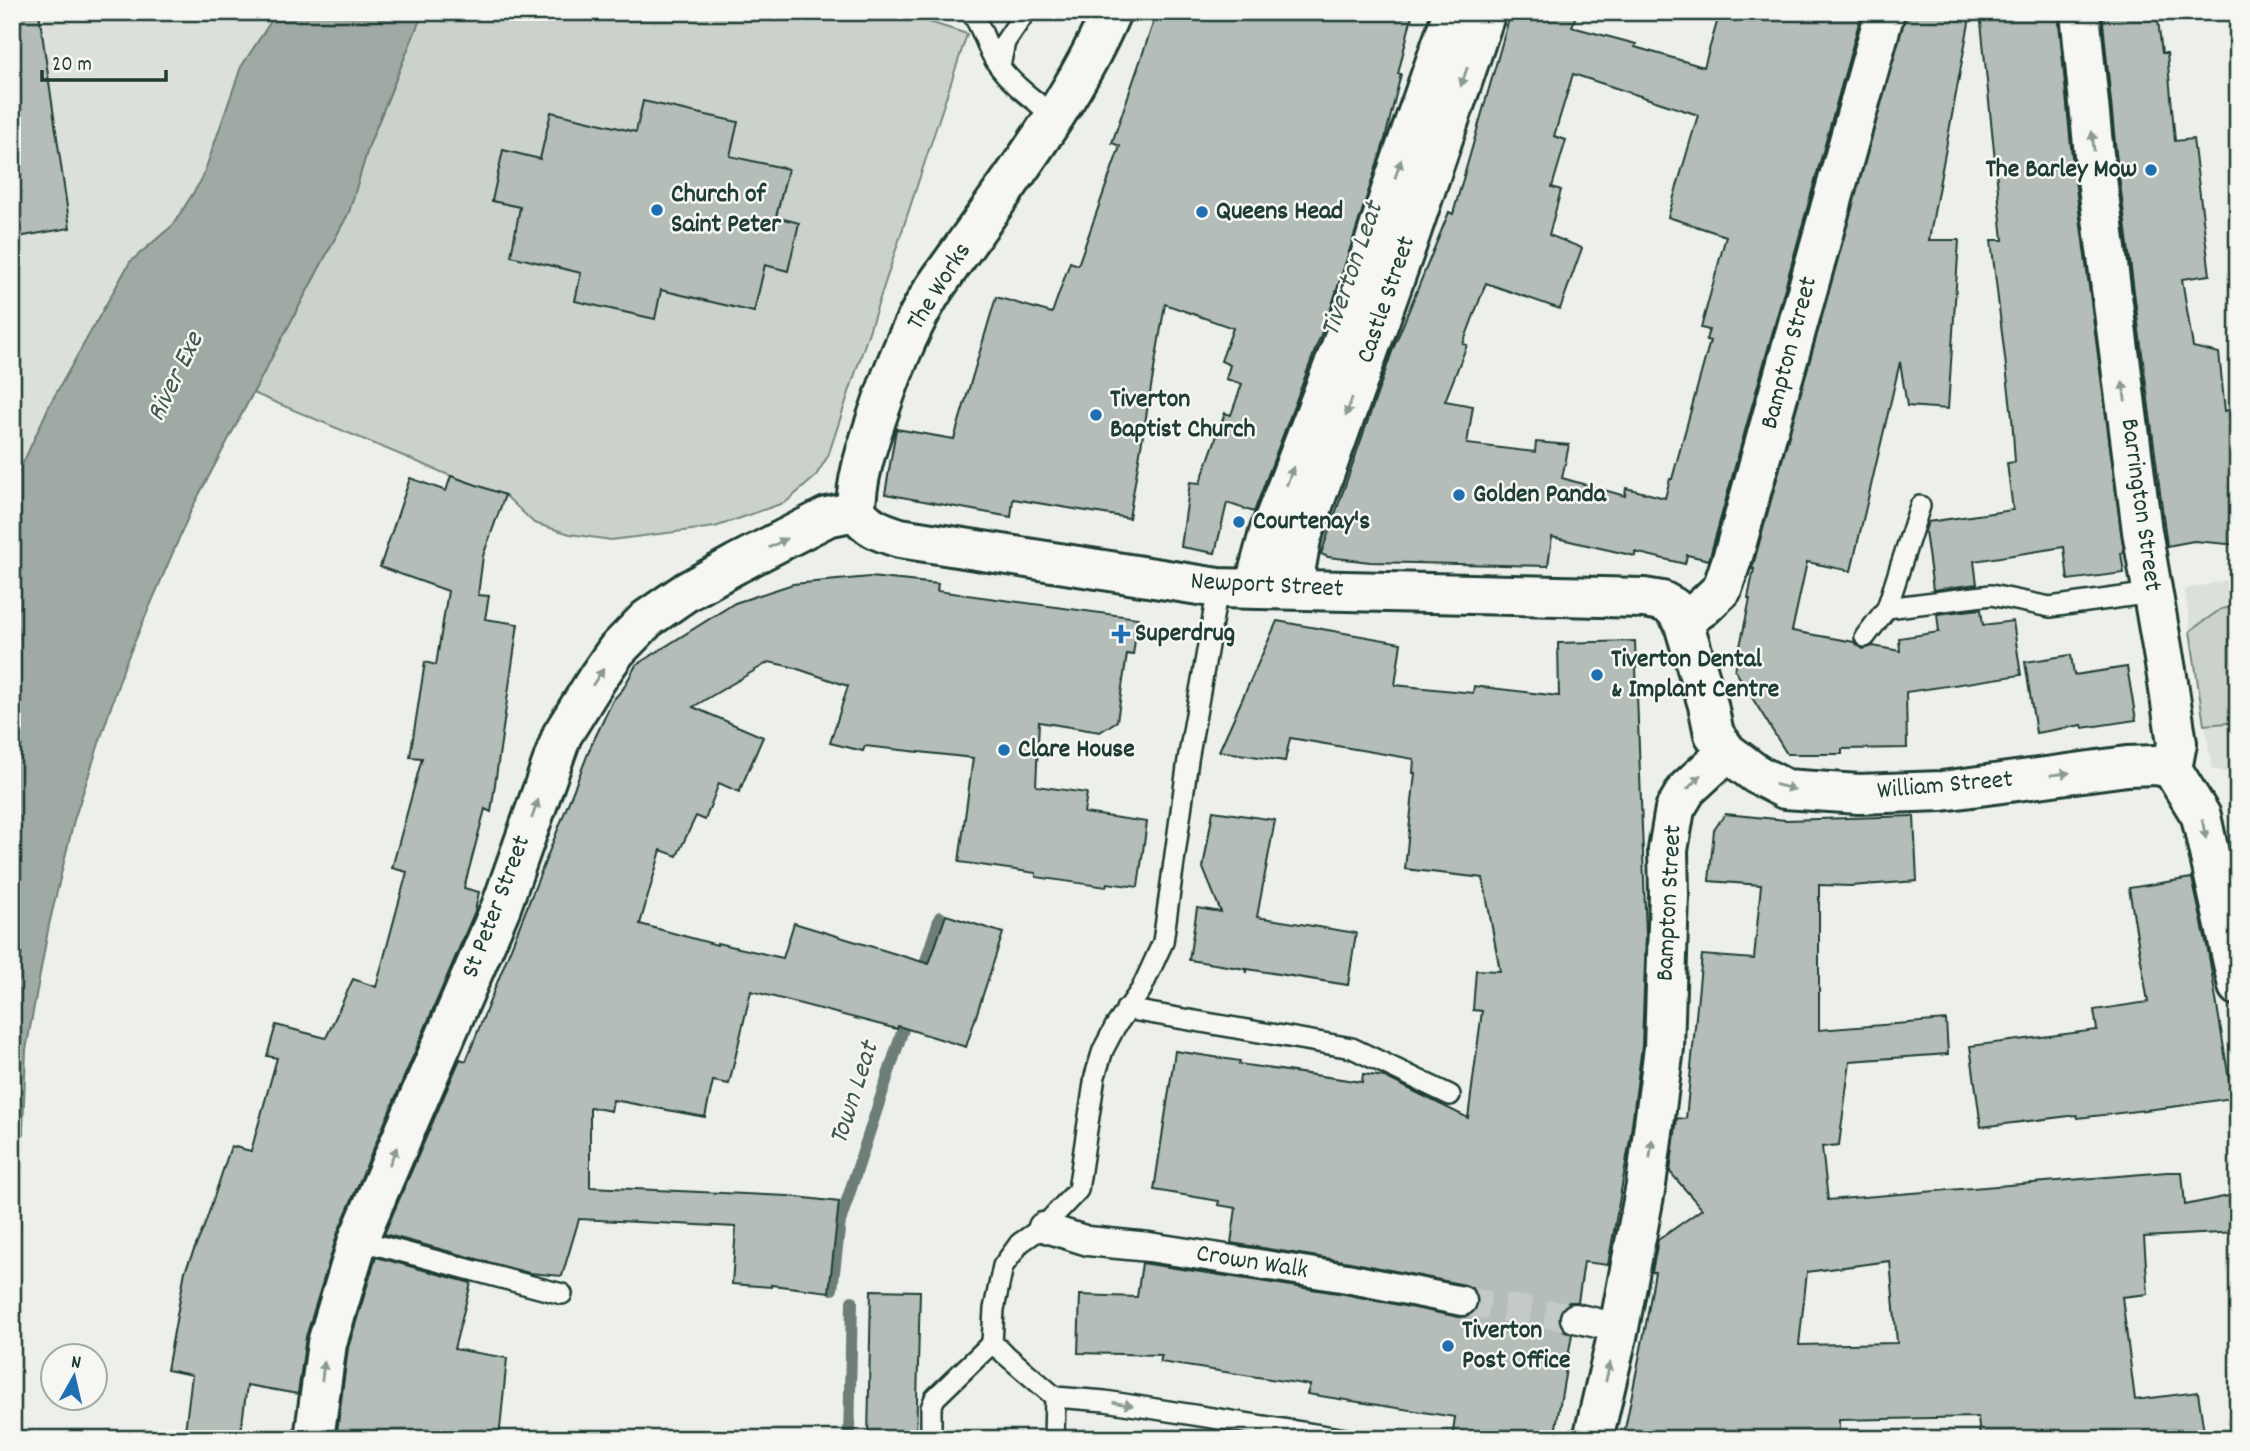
<svg xmlns="http://www.w3.org/2000/svg" width="2250" height="1451" font-family="Dekko,sans-serif">
  <style>
    .built { fill: #dce0db }
    .green { fill: #cbd2cc; stroke: #758880; stroke-width: 2 }
    .water { fill: #9faaa4; stroke: #6c7e77; stroke-width: 2 }
    .lines { fill: none; stroke-linecap: round; stroke-linejoin: round }
    .stream { stroke: #6c7e77; stroke-width: 12 }
    .building { fill: #b4bdb8; stroke: #1f3d34; stroke-width: 2; fill-rule: evenodd }
    .pedestrian-tunnel { stroke: #c4cbc6; stroke-width: 28; stroke-dasharray: 28 14; stroke-linecap: butt }
    .service-casing { stroke: #1f3d34; stroke-width: 24 }
    .pedestrian-casing { stroke: #1f3d34; stroke-width: 33 }
    .minor-casing { stroke: #1f3d34; stroke-width: 44 }
    .tertiary-casing { stroke: #1f3d34; stroke-width: 44 }
    .service { stroke: #f6f6f2; stroke-width: 19 }
    .pedestrian { stroke: #f6f6f2; stroke-width: 28 }
    .minor { stroke: #f6f6f2; stroke-width: 38 }
    .tertiary { stroke: #f6f6f2; stroke-width: 38 }
    .oneway { fill: #8a9a93 }
    .poi-dot { fill: #1f6fb2; stroke: #f6f6f2; stroke-width: 2.5 }
    .labels { text-anchor: middle; dominant-baseline: central; stroke-width: 5; stroke-linejoin: round; paint-order: stroke }
    .poi-label { font-size: 26px; font-weight: bold; fill: #1f3d34; stroke: #f6f6f2; text-anchor: start }
    .street-label { font-size: 26px; fill: #1f3d34; stroke: #f6f6f2 }
    .water-label { font-size: 28px; font-style: italic; fill: #3f5850; stroke: #f6f6f2 }
  </style>
  <rect width="100%" height="100%" fill="#edefea"/>
  <filter id="ink" filterUnits="userSpaceOnUse"><feTurbulence type="fractalNoise" baseFrequency=".0143" numOctaves="2"/><feDisplacementMap in="SourceGraphic" scale="14" xChannelSelector="R" yChannelSelector="G"/><feConvolveMatrix kernelMatrix="1 2 1 2 8 2 1 2 1" color-interpolation-filters="sRGB"/></filter>
  <g filter="url(#ink)">
    <path class="built" d="M 12,12 L 277,12 L 241,67 L 202,179 L 173,225 L 130,262 L 50,404 L 12,487 Z
      M 2238,578 L 2238,775 L 2212,769 L 2190,631 L 2185,589 Z"/>
    <path class="green" d="M 423,12 L 898,12 L 967,34 L 828,456 L 815,477 L 786,502 L 715,527 L 611,540 L 570,534 L 534,523 L 505,495 L 451,476 L 253,393 L 349,212 L 369,145 Z
      M 2238,606 L 2238,722 L 2204,725 L 2190,631 L 2221,609 Z"/>
    <path class="water" d="M 277,12 L 423,12 L 369,145 L 349,212 L 192,508 L 125,664 L 74,820 L 49,925 L 26,1050 L 16,1313 L 12,1361 L 12,487 L 50,404 L 130,262 L 173,225 L 202,179 L 241,67 Z"/>
    <g class="lines">
      <path class="stream" d="M 921,976 L 940,917
        M 832,1289 L 840,1222 L 908,1014
        M 849,1439 L 852,1301"/>
    </g>
    <path class="building" d="M 12,12 L 39,12 L 70,228 L 12,238 Z
      M 1157,12 L 1413,12 L 1398,74 L 1401,74 L 1384,143 L 1331,308 L 1254,512 L 1227,503 L 1215,553 L 1181,547 L 1190,482 L 1200,483 L 1225,413 L 1231,415 L 1242,384 L 1226,379 L 1230,365 L 1221,361 L 1233,328 L 1165,304 L 1129,518 L 1013,499 L 1011,517 L 885,494 L 896,429 L 954,439 L 996,297 L 1052,313 L 1070,262 L 1078,265 L 1120,146 L 1112,143 Z
      M 1511,12 L 1577,12 L 1572,27 L 1636,44 L 1635,47 L 1704,67 L 1720,12 L 1862,12 L 1709,560 L 1687,555 L 1685,564 L 1635,552 L 1635,556 L 1552,537 L 1548,566 L 1370,562 L 1328,557 L 1321,554 L 1393,349 L 1449,212 L 1453,214 ZM 1573,74 L 1698,115 L 1668,217 L 1726,236 L 1701,328 L 1709,330 L 1706,340 L 1710,341 L 1672,479 L 1670,479 L 1665,498 L 1626,488 L 1625,496 L 1562,478 L 1569,445 L 1536,442 L 1535,452 L 1467,444 L 1473,406 L 1445,401 L 1467,345 L 1463,344 L 1486,283 L 1560,309 L 1582,248 L 1549,235 L 1561,190 L 1552,187 L 1566,140 L 1554,136 Z
      M 1906,12 L 1971,12 L 1929,240 L 1959,240 L 1948,409 L 1907,406 L 1900,362 L 1851,571 L 1807,562 L 1792,631 L 1854,642 L 1863,649 L 1873,646 L 1900,651 L 1899,638 L 1939,632 L 1937,614 L 1981,609 L 1983,625 L 2013,621 L 2021,675 L 1906,692 L 1907,748 L 1842,749 L 1842,754 L 1787,754 L 1735,670 L 1750,599 L 1748,598 L 1754,569 L 1752,569 Z
      M 1980,12 L 2058,12 L 2072,157 L 2124,553 L 2121,553 L 2124,573 L 2068,580 L 2064,547 L 1974,561 L 1977,584 L 1933,590 L 1925,531 L 1928,522 L 2013,510 L 2007,463 L 2015,462 L 2012,417 L 1991,240 L 2003,240 Z
      M 2102,12 L 2157,12 L 2162,53 L 2167,53 L 2175,141 L 2193,139 L 2210,275 L 2182,279 L 2193,347 L 2219,353 L 2225,411 L 2238,408 L 2238,545 L 2194,541 L 2167,546 L 2116,153 Z
      M 643,101 L 738,122 L 730,156 L 788,169 L 776,217 L 799,223 L 788,271 L 765,265 L 754,312 L 661,290 L 655,319 L 575,301 L 581,273 L 511,256 L 520,207 L 492,201 L 503,150 L 540,159 L 551,112 L 636,132 Z
      M 451,476 L 505,495 L 483,556 L 478,595 L 489,596 L 485,619 L 518,624 L 491,812 L 485,809 L 464,888 L 479,892 L 475,911 L 338,1232 L 306,1337 L 298,1394 L 247,1385 L 240,1439 L 184,1439 L 192,1375 L 167,1370 L 185,1271 L 204,1227 L 231,1146 L 251,1151 L 277,1058 L 267,1056 L 276,1025 L 326,1038 L 353,979 L 376,987 L 407,872 L 392,868 L 422,758 L 410,757 L 425,662 L 436,665 L 448,591 L 380,567 L 410,478 L 446,491 Z
      M 870,577 L 938,584 L 937,591 L 1138,618 L 1133,655 L 1127,654 L 1117,721 L 1100,732 L 1039,722 L 1036,786 L 1087,793 L 1084,813 L 1147,822 L 1138,887 L 1107,883 L 1106,887 L 1036,877 L 1036,873 L 959,862 L 973,758 L 865,746 L 863,751 L 830,743 L 848,686 L 792,667 L 769,662 L 693,707 L 763,737 L 739,792 L 719,783 L 705,820 L 696,816 L 677,856 L 661,850 L 640,924 L 717,945 L 717,943 L 783,958 L 794,923 L 929,964 L 946,915 L 1003,933 L 966,1047 L 898,1026 L 897,1029 L 751,991 L 729,1084 L 713,1081 L 705,1117 L 613,1100 L 611,1111 L 590,1107 L 590,1187 L 788,1196 L 839,1202 L 829,1292 L 771,1285 L 771,1287 L 732,1284 L 736,1227 L 579,1219 L 562,1276 L 529,1273 L 384,1234 L 460,1059 L 466,1061 L 591,746 L 613,700 L 623,689 L 636,665 L 735,603 L 793,584 Z
      M 1277,621 L 1401,643 L 1395,685 L 1473,693 L 1474,686 L 1559,696 L 1558,643 L 1635,641 L 1646,934 L 1642,1046 L 1630,1140 L 1608,1265 L 1584,1262 L 1578,1302 L 1569,1302 L 1563,1306 L 1559,1314 L 1559,1322 L 1563,1330 L 1572,1334 L 1554,1439 L 1452,1439 L 1455,1417 L 1307,1394 L 1310,1385 L 1160,1362 L 1162,1355 L 1078,1353 L 1080,1295 L 1137,1297 L 1142,1263 L 1344,1294 L 1459,1317 L 1468,1316 L 1474,1312 L 1478,1305 L 1477,1295 L 1472,1288 L 1465,1285 L 1350,1262 L 1231,1243 L 1236,1208 L 1218,1205 L 1219,1201 L 1154,1190 L 1175,1051 L 1240,1061 L 1239,1064 L 1362,1082 L 1363,1074 L 1385,1077 L 1468,1118 L 1482,1011 L 1473,1010 L 1476,970 L 1500,971 L 1483,878 L 1405,869 L 1415,773 L 1413,773 L 1414,759 L 1290,738 L 1285,761 L 1219,751 Z
      M 2071,655 L 2074,675 L 2127,667 L 2136,720 L 2083,728 L 2082,725 L 2036,733 L 2025,662 Z
      M 1213,811 L 1275,820 L 1257,917 L 1356,933 L 1348,985 L 1247,969 L 1247,973 L 1245,969 L 1189,960 L 1197,908 L 1221,912 L 1203,868 Z
      M 1725,814 L 1786,820 L 1914,816 L 1917,881 L 1850,886 L 1819,885 L 1819,1030 L 1946,1020 L 1948,1054 L 1850,1061 L 1839,1145 L 1822,1147 L 1828,1200 L 2167,1172 L 2182,1172 L 2185,1205 L 2238,1194 L 2238,1232 L 2144,1237 L 2148,1294 L 2122,1297 L 2135,1400 L 2198,1392 L 2205,1439 L 1980,1439 L 1978,1417 L 1839,1420 L 1839,1439 L 1623,1439 L 1646,1324 L 1655,1272 L 1652,1272 L 1658,1240 L 1702,1209 L 1670,1172 L 1677,1118 L 1686,1119 L 1702,955 L 1754,959 L 1761,885 L 1709,881 L 1714,830 ZM 1890,1261 L 1897,1343 L 1799,1345 L 1807,1272 Z
      M 2192,878 L 2208,950 L 2232,1098 L 2179,1106 L 2078,1118 L 2077,1115 L 1981,1127 L 1970,1046 L 2097,1030 L 2094,1010 L 2148,1002 L 2129,888 Z
      M 376,1257 L 471,1283 L 454,1349 L 507,1358 L 499,1439 L 336,1439 L 348,1348 Z
      M 871,1290 L 920,1291 L 916,1439 L 868,1439 Z"/>
    <g class="lines">
      <path class="pedestrian-tunnel" d="M 1462,1301 L 1575,1318"/>
      <g class="service-casing">
        <path id="service" d="M 971,12 C 983,28 986,47 996,62 C 1011,84 1034,100 1054,116
          M 1000,66 L 1005,42 L 1024,14
          M 1920,506 L 1887,608 L 1991,595 L 2050,607 L 2152,593
          M 1865,637 L 1887,608
          M 1126,1009 L 1352,1048 L 1450,1095
          M 358,1240 L 562,1294
          M 1055,1397 L 1105,1401 L 1346,1439
          M 931,1439 L 931,1408 L 935,1398 L 992,1343
          M 1054,1439 L 1055,1397 L 992,1343 L 994,1309 L 1003,1266 L 1020,1243 L 1043,1227 L 1078,1190 L 1095,1076 L 1103,1050 L 1115,1027 L 1141,990 L 1163,942 L 1188,760 L 1218,588"/>
      </g>
      <g class="pedestrian-casing">
        <path id="pedestrian" d="M 1043,1227 L 1088,1241 L 1149,1247 L 1347,1278 L 1462,1301
          M 1575,1318 L 1619,1328"/>
      </g>
      <g class="minor-casing">
        <path id="minor" d="M 2080,12 L 2094,155 L 2142,531 L 2167,676 L 2177,743 L 2172,769
          M 1254,588 L 1269,533 L 1342,344 L 1396,175 L 1453,12
          M 1296,589 L 1296,567 L 1301,539 L 1407,244 L 1486,12
          M 1683,621 L 1703,607 L 1722,589 L 1734,553 L 1885,12"/>
      </g>
      <g class="tertiary-casing">
        <path id="tertiary" d="M 856,511 C 868,528 881,532 900,538 L 1218,588 L 1644,598 L 1662,601 L 1673,607 L 1683,621 L 1708,705 L 1714,734 L 1727,752 L 1756,774 L 1785,789 L 1859,794 L 1942,791 L 2127,766 L 2157,765 L 2172,769 L 2201,816 L 2238,986
          M 856,511 C 856,479 867,447 877,417 C 891,376 907,333 930,295 C 942,276 957,257 970,238 C 1021,166 1076,94 1111,12
          M 314,1439 L 327,1343 L 358,1240 L 501,907 L 562,735 L 598,677 L 616,651 L 647,619 L 686,592 L 736,564 L 827,517 L 856,511
          M 1593,1439 L 1619,1328 L 1646,1185 L 1664,1048 L 1669,895 L 1668,850 L 1675,809 L 1687,789 L 1727,752"/>
      </g>
      <use href="#service" class="service"/>
      <use href="#pedestrian" class="pedestrian"/>
      <use href="#minor" class="minor"/>
      <use href="#tertiary" class="tertiary"/>
    </g>
    <defs><path id="oneway-solid" d="M-6-.8H1V-3.2L6.5 0L1 3.2V.8H-6Z" transform="scale(1.75)"/></defs>
    <g class="oneway">
      <use href="#oneway-solid" transform="translate(1464 77) rotate(109)"/>
      <use href="#oneway-solid" transform="translate(2093 141) rotate(-96)"/>
      <use href="#oneway-solid" transform="translate(1398 169) rotate(-71)"/>
      <use href="#oneway-solid" transform="translate(2124 391) rotate(-97)"/>
      <use href="#oneway-solid" transform="translate(1349 407) rotate(109)"/>
      <use href="#oneway-solid" transform="translate(1290 476) rotate(-70)"/>
      <use href="#oneway-solid" transform="translate(778 543) rotate(-27)"/>
      <use href="#oneway-solid" transform="translate(598 677) rotate(-56)"/>
      <use href="#oneway-solid" transform="translate(2060 774) rotate(-8)"/>
      <use href="#oneway-solid" transform="translate(1694 782) rotate(-47)"/>
      <use href="#oneway-solid" transform="translate(1785 787) rotate(15)"/>
      <use href="#oneway-solid" transform="translate(535 809) rotate(-71)"/>
      <use href="#oneway-solid" transform="translate(2204 829) rotate(79)"/>
      <use href="#oneway-solid" transform="translate(1651 1149) rotate(-83)"/>
      <use href="#oneway-solid" transform="translate(393 1156) rotate(-67)"/>
      <use href="#oneway-solid" transform="translate(323 1371) rotate(-83)"/>
      <use href="#oneway-solid" transform="translate(1608 1372) rotate(-77)"/>
      <use href="#oneway-solid" transform="translate(1123 1404) rotate(10)"/>
    </g>
  </g>
  <g class="poi-dot">
    <circle cx="2151" cy="170" r="7"/>
    <circle cx="657" cy="210" r="7"/>
    <circle cx="1202" cy="212" r="7"/>
    <circle cx="1096" cy="415" r="7"/>
    <circle cx="1459" cy="495" r="7"/>
    <circle cx="1239" cy="522" r="7"/>
    <path d="M1117.5 623.5h7v7h7v7h-7v7h-7v-7h-7v-7h7z"/>
    <circle cx="1597" cy="675" r="7"/>
    <circle cx="1004" cy="750" r="7"/>
    <circle cx="1448" cy="1346" r="7"/>
  </g>
  <g class="labels">
    <g class="poi-label">
      <text x="2137" y="170" text-anchor="end">The Barley Mow</text>
      <text x="671" y="195">Church of<tspan x="671" dy="30">Saint Peter</tspan></text>
      <text x="1216" y="212">Queens Head</text>
      <text x="1110" y="400">Tiverton<tspan x="1110" dy="30">Baptist Church</tspan></text>
      <text x="1473" y="495">Golden Panda</text>
      <text x="1253" y="522">Courtenay's</text>
      <text x="1135" y="634">Superdrug</text>
      <text x="1611" y="660">Tiverton Dental<tspan x="1611" dy="30">&amp; Implant Centre</tspan></text>
      <text x="1018" y="750">Clare House</text>
      <text x="1462" y="1331">Tiverton<tspan x="1462" dy="30">Post Office</tspan></text>
    </g>
    <g class="street-label">
      <text transform="translate(940 287) rotate(-58)">The Works</text>
      <text transform="translate(1387 300) rotate(-71)">Castle Street</text>
      <text transform="translate(1790 353) rotate(-75)">Bampton Street</text>
      <text transform="translate(2140 505) rotate(82)">Barrington Street</text>
      <text transform="translate(1267 586) rotate(3)">Newport Street</text>
      <text transform="translate(1945 786) rotate(-5)">William Street</text>
      <text transform="translate(1670 903) rotate(-87)">Bampton Street</text>
      <text transform="translate(497 907) rotate(-69)">St Peter Street</text>
      <text transform="translate(1252 1263) rotate(9)">Crown Walk</text>
    </g>
    <g class="water-label">
      <text transform="translate(1354 270) rotate(-71)">Tiverton Leat</text>
      <text transform="translate(177 378) rotate(-64)">River Exe</text>
      <text transform="translate(856 1094) rotate(-72)">Town Leat</text>
    </g>
  </g>
  <rect width="2250" height="1451" fill="none" stroke="#f6f6f2" stroke-width="42"/>
  <rect x="21" y="21" width="2208" height="1409" fill="none" stroke="#1f3d34" stroke-width="2.5" filter="url(#ink)"/>
  <g transform="translate(74 1377) rotate(8)"><circle r="33" fill="#f6f6f2" stroke="#a0aca6" stroke-width="2"/>
  <path d="M0-5L12 26L0 18L-12 26Z" fill="#1f6fb2"/>
  <text y="-10" font-size="19" font-weight="bold" text-anchor="middle" fill="#1f3d34">N</text>
  </g>
  <path d="M42 70v10h124v-10" fill="none" stroke="#1f3d34" stroke-width="3.5"/>
  <text x="52" y="70" font-size="21" fill="#1f3d34" stroke="#f6f6f2" stroke-width="5" paint-order="stroke">20 m</text>
</svg>
